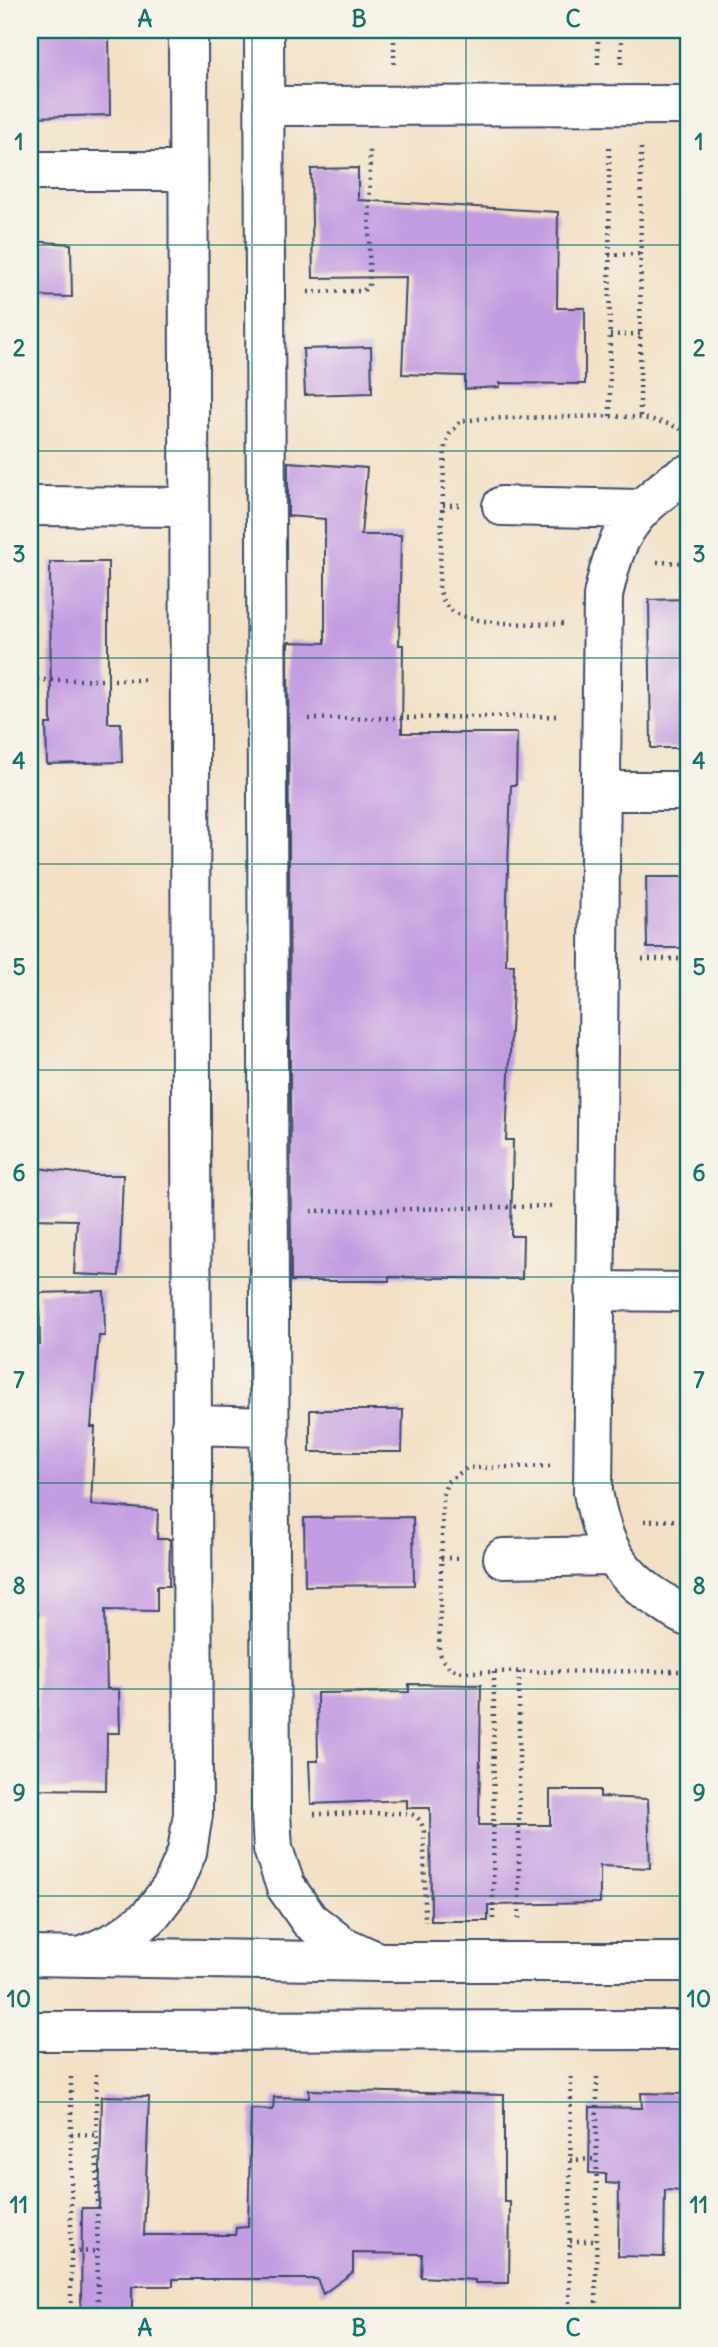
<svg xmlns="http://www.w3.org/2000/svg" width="718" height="2347" font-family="Delius,sans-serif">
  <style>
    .building { fill: #c39de1 }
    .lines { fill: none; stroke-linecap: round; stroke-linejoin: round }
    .minor-casing { stroke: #3b4a6d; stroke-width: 42 }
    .path { stroke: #3b4a6d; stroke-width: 4.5; stroke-dasharray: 2 5; stroke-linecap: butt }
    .minor { stroke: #fff; stroke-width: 38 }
    .grid { fill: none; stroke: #0f766e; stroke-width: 2; stroke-opacity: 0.55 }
    .neatline { fill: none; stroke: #0f766e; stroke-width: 2.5 }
    .grid-label { font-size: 23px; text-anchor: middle; font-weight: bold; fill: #0f766e }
  </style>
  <rect width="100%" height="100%" fill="#f7f3e8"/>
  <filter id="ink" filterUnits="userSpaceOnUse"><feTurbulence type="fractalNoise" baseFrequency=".0143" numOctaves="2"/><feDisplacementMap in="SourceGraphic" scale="14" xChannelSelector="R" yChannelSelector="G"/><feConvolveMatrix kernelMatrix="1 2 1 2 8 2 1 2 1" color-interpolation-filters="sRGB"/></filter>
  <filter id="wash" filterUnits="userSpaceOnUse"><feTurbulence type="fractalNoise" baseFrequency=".00686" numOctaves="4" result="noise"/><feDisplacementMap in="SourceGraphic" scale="28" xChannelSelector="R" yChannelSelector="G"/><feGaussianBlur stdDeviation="1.57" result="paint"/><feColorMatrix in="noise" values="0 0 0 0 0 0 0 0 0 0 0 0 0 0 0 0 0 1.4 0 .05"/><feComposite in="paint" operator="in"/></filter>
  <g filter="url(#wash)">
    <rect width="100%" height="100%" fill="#f2e0c4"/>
    <g id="blocks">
      <path class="building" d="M 30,30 L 109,30 L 110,115 L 30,117 Z
        M 358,168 L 358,200 L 558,212 L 557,308 L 585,308 L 585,384 L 500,383 L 500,387 L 465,389 L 465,376 L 402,374 L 406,277 L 313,278 L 311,169 Z
        M 30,241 L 71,244 L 72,297 L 33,296 L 32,278 L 30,277 Z
        M 371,347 L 372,393 L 305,395 L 303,349 Z
        M 288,462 L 367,468 L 361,535 L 401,535 L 399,645 L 403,645 L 402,733 L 517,733 L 516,785 L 511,785 L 507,897 L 506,965 L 514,965 L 506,1140 L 513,1140 L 511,1236 L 523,1236 L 522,1279 L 389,1277 L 389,1281 L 291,1281 L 288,642 L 325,643 L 325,519 L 288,516 Z
        M 50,562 L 108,562 L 108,723 L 121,723 L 122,762 L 47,764 L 46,724 L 51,724 Z
        M 688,599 L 688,748 L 651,748 L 649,600 Z
        M 646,877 L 688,877 L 688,948 L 647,948 Z
        M 30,1167 L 92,1175 L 123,1175 L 119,1276 L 74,1274 L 77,1220 L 30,1219 Z
        M 104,1291 L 105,1336 L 99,1336 L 91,1427 L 95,1427 L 91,1505 L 158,1510 L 157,1539 L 170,1539 L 169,1586 L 157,1586 L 157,1611 L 105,1610 L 107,1689 L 119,1689 L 120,1733 L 107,1733 L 106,1790 L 30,1789 L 30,1735 L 38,1735 L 38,1611 L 30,1611 L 30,1345 L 40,1345 L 39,1293 Z
        M 310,1410 L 403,1410 L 402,1452 L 310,1452 Z
        M 413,1517 L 414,1585 L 305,1586 L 304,1518 Z
        M 409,1684 L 481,1685 L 479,1825 L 550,1825 L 550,1790 L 600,1790 L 600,1797 L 648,1799 L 650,1868 L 600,1866 L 600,1903 L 488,1905 L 488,1921 L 431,1921 L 430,1808 L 407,1808 L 407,1800 L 311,1804 L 309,1761 L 318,1761 L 317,1693 L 409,1692 Z
        M 309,2090 L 504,2095 L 504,2202 L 510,2202 L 509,2283 L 475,2283 L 475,2280 L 421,2277 L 422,2254 L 353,2253 L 353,2272 L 323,2294 L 317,2279 L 173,2279 L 173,2286 L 132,2286 L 132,2316 L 81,2316 L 82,2208 L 99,2208 L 102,2096 L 149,2097 L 144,2235 L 235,2235 L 236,2228 L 248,2227 L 251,2109 L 273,2110 L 274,2097 L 309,2098 Z
        M 641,2093 L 688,2094 L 688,2191 L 665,2190 L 664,2257 L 618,2256 L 619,2184 L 606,2183 L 606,2174 L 589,2173 L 590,2107 L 642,2108 Z"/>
    </g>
  </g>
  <g filter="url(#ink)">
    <use href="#blocks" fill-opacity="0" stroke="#3b4a6d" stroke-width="2"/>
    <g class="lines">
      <g class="minor-casing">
        <path id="minor" d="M 264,30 L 271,1814 L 273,1849 L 286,1887 L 309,1920 L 341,1945 L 378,1962
          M 264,106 L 688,105
          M 30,171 L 188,171
          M 688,474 C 675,479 667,487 656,496 C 621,524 612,553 603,596 L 593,1492 C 602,1542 615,1572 660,1600 C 669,1606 678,1614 688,1617
          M 30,506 L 189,507
          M 502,506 L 640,509
          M 601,791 L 688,791
          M 594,1291 L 688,1292
          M 191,1425 L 269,1427
          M 503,1558 L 612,1556
          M 30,1956 L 378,1962 L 688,1962
          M 84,1956 L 118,1940 L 149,1917 L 172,1887 L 187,1852 L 193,1814 L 188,30
          M 30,2031 L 688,2030"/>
      </g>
      <path class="path" d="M 394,64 L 394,30
        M 598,64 L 598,30
        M 621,64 L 622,30
        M 609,148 L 610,416
        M 609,255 L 641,254
        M 308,292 L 363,291 L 369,286 L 370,148
        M 610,335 L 640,334
        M 640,416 L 641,148
        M 443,505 L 463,505
        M 657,562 L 688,563
        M 563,624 C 536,623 460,628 445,604 C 442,600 441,593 439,588 L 445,446 L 450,434 L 461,421 L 479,419 C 509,418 540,417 571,417 C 611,416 651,413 687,432
        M 30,680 L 148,680
        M 309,719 L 559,716
        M 642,959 L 688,959
        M 311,1211 L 555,1206
        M 550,1466 L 467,1468 L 447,1482 L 443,1495 L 439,1650 C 443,1664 449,1670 464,1672 L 688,1671
        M 644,1521 L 688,1520
        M 441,1558 L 461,1558
        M 519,1672 L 519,1920
        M 314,1814 L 406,1813 C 418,1815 421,1820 424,1832 L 425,1922
        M 493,1919 L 494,1672
        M 96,2074 L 98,2317
        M 71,2134 L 97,2135
        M 570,2160 L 597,2159
        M 570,2241 L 596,2241
        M 71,2252 L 98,2251
        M 71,2317 L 71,2074
        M 569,2317 L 571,2073
        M 596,2317 L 597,2073"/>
      <use href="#minor" class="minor"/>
    </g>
  </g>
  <path class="grid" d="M 252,30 L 252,2317M 466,30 L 466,2317M 30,245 L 688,245M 30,451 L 688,451M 30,658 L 688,658M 30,864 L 688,864M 30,1070 L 688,1070M 30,1277 L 688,1277M 30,1483 L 688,1483M 30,1689 L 688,1689M 30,1896 L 688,1896M 30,2102 L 688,2102"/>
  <rect width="718" height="2347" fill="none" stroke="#f7f3e8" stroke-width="77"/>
  <rect x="38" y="38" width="642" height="2270" class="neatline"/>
  <g class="grid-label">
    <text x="145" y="27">A</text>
    <text x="359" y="27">B</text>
    <text x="573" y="27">C</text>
    <text x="19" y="150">1</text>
    <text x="699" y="150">1</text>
    <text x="19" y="356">2</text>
    <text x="699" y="356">2</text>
    <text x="19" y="562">3</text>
    <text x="699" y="562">3</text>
    <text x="19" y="769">4</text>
    <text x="699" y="769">4</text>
    <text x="19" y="975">5</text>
    <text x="699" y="975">5</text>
    <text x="19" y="1181">6</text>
    <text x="699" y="1181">6</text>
    <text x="19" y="1388">7</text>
    <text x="699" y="1388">7</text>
    <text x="19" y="1594">8</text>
    <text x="699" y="1594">8</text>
    <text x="19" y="1801">9</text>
    <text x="699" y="1801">9</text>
    <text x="19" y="2007">10</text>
    <text x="699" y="2007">10</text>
    <text x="19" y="2213">11</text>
    <text x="699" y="2213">11</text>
    <text x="145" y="2336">A</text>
    <text x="359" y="2336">B</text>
    <text x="573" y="2336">C</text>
  </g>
</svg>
